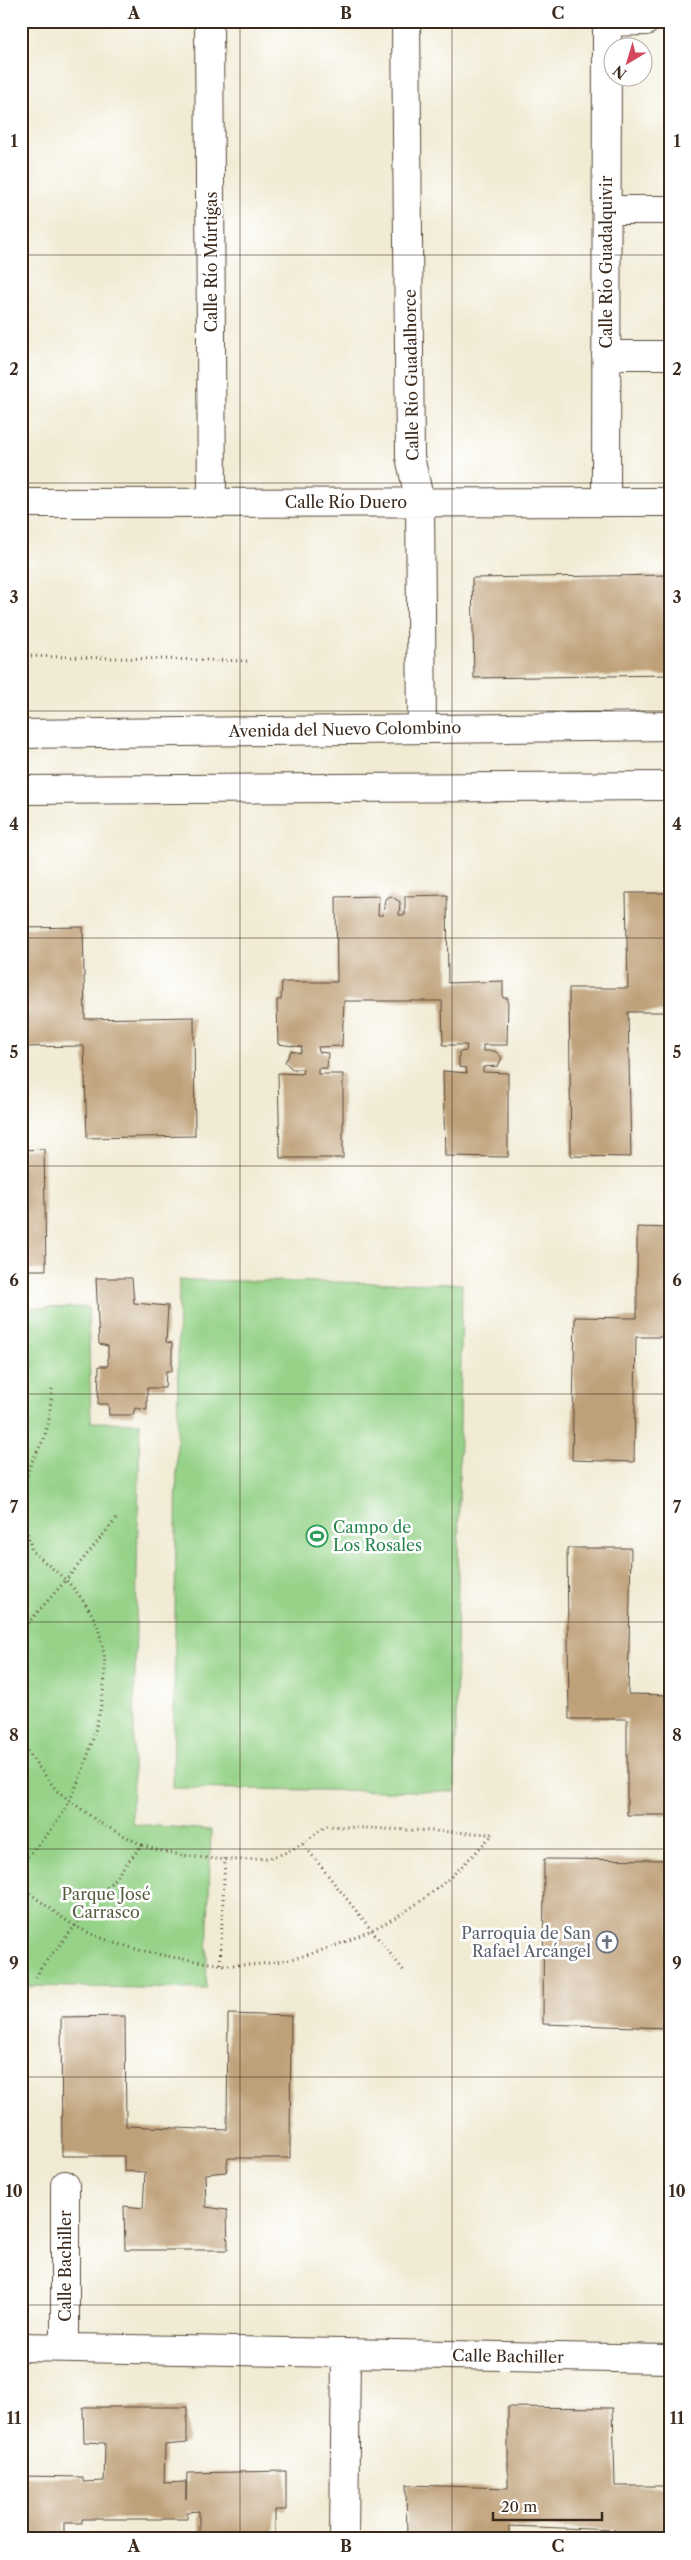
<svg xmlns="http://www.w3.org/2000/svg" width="691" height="2560" font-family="'Libre Caslon Text',serif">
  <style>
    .green { fill: #96d389; stroke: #687e54 }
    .building { fill: #bfa179 }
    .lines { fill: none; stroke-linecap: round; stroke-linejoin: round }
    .street-casing { stroke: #564739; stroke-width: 30 }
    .secondary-casing { stroke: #564739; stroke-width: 30 }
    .path { stroke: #564739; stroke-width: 3; stroke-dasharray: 1 4; stroke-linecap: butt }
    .street { stroke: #fff; stroke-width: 28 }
    .secondary { stroke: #fff; stroke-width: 28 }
    .grid { fill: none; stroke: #3b2a1e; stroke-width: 1; stroke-opacity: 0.55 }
    .labels { text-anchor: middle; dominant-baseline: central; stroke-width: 5; stroke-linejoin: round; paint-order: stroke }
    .street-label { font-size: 16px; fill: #3b2a1e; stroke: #fff }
    .leisure-label { font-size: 16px; fill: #27864d; stroke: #fff; text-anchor: start }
    .park-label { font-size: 16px; fill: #565d3e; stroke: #fff }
    .worship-label { font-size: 16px; fill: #5b616d; stroke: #fff; text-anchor: end }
    .neatline { fill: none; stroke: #3b2a1e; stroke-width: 2 }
    .grid-label { font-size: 16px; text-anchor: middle; font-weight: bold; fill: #3b2a1e }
  </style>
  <rect width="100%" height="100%" fill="#fff"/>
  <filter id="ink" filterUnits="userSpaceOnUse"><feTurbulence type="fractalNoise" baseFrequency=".02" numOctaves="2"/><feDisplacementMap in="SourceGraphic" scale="10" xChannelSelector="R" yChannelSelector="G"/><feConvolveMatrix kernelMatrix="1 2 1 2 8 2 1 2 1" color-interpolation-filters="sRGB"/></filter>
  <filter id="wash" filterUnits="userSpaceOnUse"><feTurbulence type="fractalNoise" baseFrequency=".0096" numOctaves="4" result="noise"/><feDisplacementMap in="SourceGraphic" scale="20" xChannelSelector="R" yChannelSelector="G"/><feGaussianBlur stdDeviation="1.12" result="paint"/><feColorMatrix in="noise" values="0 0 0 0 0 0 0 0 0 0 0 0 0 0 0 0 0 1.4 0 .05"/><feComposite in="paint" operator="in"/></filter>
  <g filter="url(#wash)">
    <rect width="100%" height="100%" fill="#f1ebd4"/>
    <path class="green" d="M 179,1280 L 462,1284 L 455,1792 L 173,1788 Z
      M 88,1307 L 91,1422 L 140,1423 L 132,1824 L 211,1830 L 206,1989 L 21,1986 L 21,1308 Z"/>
    <g id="blocks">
      <path class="building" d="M 670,575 L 670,675 L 474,678 L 472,578 Z
        M 626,893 L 670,893 L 670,1012 L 628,1012 L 631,1157 L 571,1156 L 569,988 L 628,988 Z
        M 447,895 L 448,983 L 503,981 L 503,998 L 508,998 L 507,1045 L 483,1045 L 483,1051 L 495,1051 L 502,1058 L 498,1066 L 483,1067 L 483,1072 L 508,1073 L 508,1157 L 445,1156 L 443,1071 L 467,1073 L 466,1068 L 459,1067 L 459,1052 L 466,1051 L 467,1045 L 443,1045 L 442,1001 L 344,1001 L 342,1046 L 318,1047 L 319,1052 L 328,1053 L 327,1068 L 318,1068 L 318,1074 L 343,1074 L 343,1158 L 280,1158 L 278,1073 L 302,1074 L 303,1069 L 292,1069 L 285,1062 L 291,1051 L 301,1053 L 302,1047 L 278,1044 L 277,1000 L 281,1000 L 282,982 L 337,982 L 336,897 L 379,896 L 378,915 L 383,915 L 385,899 L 391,896 L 400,902 L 399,915 L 405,915 L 405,896 Z
        M 83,927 L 85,1019 L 194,1017 L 195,1136 L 87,1138 L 84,1046 L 21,1047 L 21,928 Z
        M 44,1149 L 46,1270 L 21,1270 L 21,1150 Z
        M 637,1227 L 670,1228 L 670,1337 L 636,1337 L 634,1462 L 572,1460 L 575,1317 L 637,1318 Z
        M 96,1278 L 132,1278 L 134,1303 L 168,1306 L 166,1342 L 172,1343 L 172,1371 L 166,1371 L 165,1388 L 147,1388 L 147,1410 L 135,1408 L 133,1415 L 109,1415 L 108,1404 L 98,1404 L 99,1366 L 108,1366 L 108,1346 L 99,1344 Z
        M 567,1548 L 631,1548 L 628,1694 L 670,1695 L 670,1815 L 627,1815 L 627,1719 L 569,1719 Z
        M 544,1859 L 670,1860 L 670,2028 L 543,2024 Z
        M 228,2014 L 291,2016 L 290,2158 L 228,2158 L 226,2172 L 205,2174 L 206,2207 L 227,2210 L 228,2250 L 125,2250 L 124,2206 L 143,2208 L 145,2172 L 124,2171 L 124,2156 L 62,2156 L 61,2017 L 125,2016 L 126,2126 L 227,2130 Z
        M 83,2407 L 187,2407 L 187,2443 L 165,2445 L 164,2483 L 186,2482 L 186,2499 L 187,2473 L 286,2471 L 286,2510 L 275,2510 L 275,2539 L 199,2539 L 199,2511 L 187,2512 L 187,2519 L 82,2519 L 82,2523 L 64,2523 L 64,2539 L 21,2539 L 21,2476 L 83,2477 L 83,2482 L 104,2481 L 105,2443 L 84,2442 Z
        M 508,2407 L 613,2408 L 615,2486 L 670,2486 L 670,2539 L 615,2539 L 615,2530 L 509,2526 L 509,2539 L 407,2539 L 406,2485 L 508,2488 Z"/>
    </g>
  </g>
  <g filter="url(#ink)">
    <use href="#blocks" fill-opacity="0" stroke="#564739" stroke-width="1"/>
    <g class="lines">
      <g class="street-casing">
        <path id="street" d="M 209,21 L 212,502
          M 406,21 L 410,457 L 420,502 L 422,727
          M 607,22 L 646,21
          M 606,210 L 670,210
          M 606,355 L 670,355
          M 606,502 L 607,21
          M 21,503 L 670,502
          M 65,2185 L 65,2348
          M 21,2347 L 670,2359
          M 344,2539 L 346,2353"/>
      </g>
      <g class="secondary-casing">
        <path id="secondary" d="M 21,734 L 670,726
          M 21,790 L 670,786"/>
      </g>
      <path class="path" d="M 21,656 L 250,661
        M 21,1631 L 66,1580 L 32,1551 L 24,1520 L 25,1481 L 31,1463 L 44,1439 L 49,1420 L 52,1389
        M 21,1743 L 56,1790 L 100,1823 L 142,1845 L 42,1966 L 36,1977
        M 303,1844 L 404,1971
        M 142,1845 C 172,1857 241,1864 272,1857 C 293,1852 309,1839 326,1826 L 493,1834
        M 21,1864 C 33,1849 48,1836 58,1820 C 82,1786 105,1710 105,1668 C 105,1657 102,1642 99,1631 C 94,1613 78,1593 66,1580 L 117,1518
        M 21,1888 C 40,1899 57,1916 77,1927 C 108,1943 143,1952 178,1958 C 199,1961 220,1966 242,1965 C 302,1965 383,1931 430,1894 C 454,1876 473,1855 493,1834
        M 220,1964 L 225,1858"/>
      <use href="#street" class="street"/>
      <use href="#secondary" class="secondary"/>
    </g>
  </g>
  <path class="grid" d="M 240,21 L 240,2539M 452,21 L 452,2539M 21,255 L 670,255M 21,483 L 670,483M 21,711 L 670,711M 21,938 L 670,938M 21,1166 L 670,1166M 21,1394 L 670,1394M 21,1622 L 670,1622M 21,1849 L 670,1849M 21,2077 L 670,2077M 21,2305 L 670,2305"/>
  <defs>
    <g id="stadium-ring" transform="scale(1.125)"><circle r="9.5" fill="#fff" stroke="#2e9e5b" stroke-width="1.5"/><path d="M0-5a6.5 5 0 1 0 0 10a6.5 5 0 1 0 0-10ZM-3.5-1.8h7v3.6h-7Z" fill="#2e9e5b"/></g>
    <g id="church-ring" transform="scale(1.125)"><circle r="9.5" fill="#fff" stroke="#6b7280" stroke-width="1.5"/><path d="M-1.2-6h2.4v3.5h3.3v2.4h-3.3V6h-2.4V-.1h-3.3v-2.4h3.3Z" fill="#6b7280"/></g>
  </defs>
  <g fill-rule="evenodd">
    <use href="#stadium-ring" x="317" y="1536"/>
    <use href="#church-ring" x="607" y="1942"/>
  </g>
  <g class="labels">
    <g class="street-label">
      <text transform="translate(211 262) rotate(-90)">Calle Río Múrtigas</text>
      <text transform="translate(606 262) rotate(-90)">Calle Río Guadalquivir</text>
      <text transform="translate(411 375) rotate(-91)">Calle Río Guadalhorce</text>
      <text x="346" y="502">Calle Río Duero</text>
      <text transform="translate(345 729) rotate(-1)">Avenida del Nuevo Colombino</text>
      <text transform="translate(65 2266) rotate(-90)">Calle Bachiller</text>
      <text transform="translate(508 2356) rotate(1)">Calle Bachiller</text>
    </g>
    <g class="leisure-label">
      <text x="333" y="1527">Campo de<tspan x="333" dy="18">Los Rosales</tspan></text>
    </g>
    <g class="park-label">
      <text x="106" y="1894">Parque José<tspan x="106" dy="18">Carrasco</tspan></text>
    </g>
    <g class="worship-label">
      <text x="591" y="1933">Parroquia de San<tspan x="591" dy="18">Rafael Arcángel</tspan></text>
    </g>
  </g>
  <rect width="691" height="2560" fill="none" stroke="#fff" stroke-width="55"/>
  <g transform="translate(628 62) rotate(218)"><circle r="24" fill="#ffffff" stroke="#b1aaa5"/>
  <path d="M0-4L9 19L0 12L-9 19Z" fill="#d1495b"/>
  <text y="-8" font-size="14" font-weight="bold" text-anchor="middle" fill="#3b2a1e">N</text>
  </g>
  <path d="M493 2512v8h109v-8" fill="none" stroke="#3b2a1e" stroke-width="2.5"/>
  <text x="501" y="2512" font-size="15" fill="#3b2a1e" stroke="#ffffff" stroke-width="4" paint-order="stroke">20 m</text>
  <rect x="28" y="28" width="636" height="2504" class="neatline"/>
  <g class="grid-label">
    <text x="134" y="19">A</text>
    <text x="346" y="19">B</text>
    <text x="558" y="19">C</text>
    <text x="14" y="147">1</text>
    <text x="677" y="147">1</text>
    <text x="14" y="375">2</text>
    <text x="677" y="375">2</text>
    <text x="14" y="603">3</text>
    <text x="677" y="603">3</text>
    <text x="14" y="830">4</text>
    <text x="677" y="830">4</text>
    <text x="14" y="1058">5</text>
    <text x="677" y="1058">5</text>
    <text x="14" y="1286">6</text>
    <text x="677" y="1286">6</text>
    <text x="14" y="1513">7</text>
    <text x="677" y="1513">7</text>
    <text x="14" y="1741">8</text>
    <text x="677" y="1741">8</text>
    <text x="14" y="1969">9</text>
    <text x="677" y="1969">9</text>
    <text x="14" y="2197">10</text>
    <text x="677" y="2197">10</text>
    <text x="14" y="2424">11</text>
    <text x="677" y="2424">11</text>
    <text x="134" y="2552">A</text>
    <text x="346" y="2552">B</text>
    <text x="558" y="2552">C</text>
  </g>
</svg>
